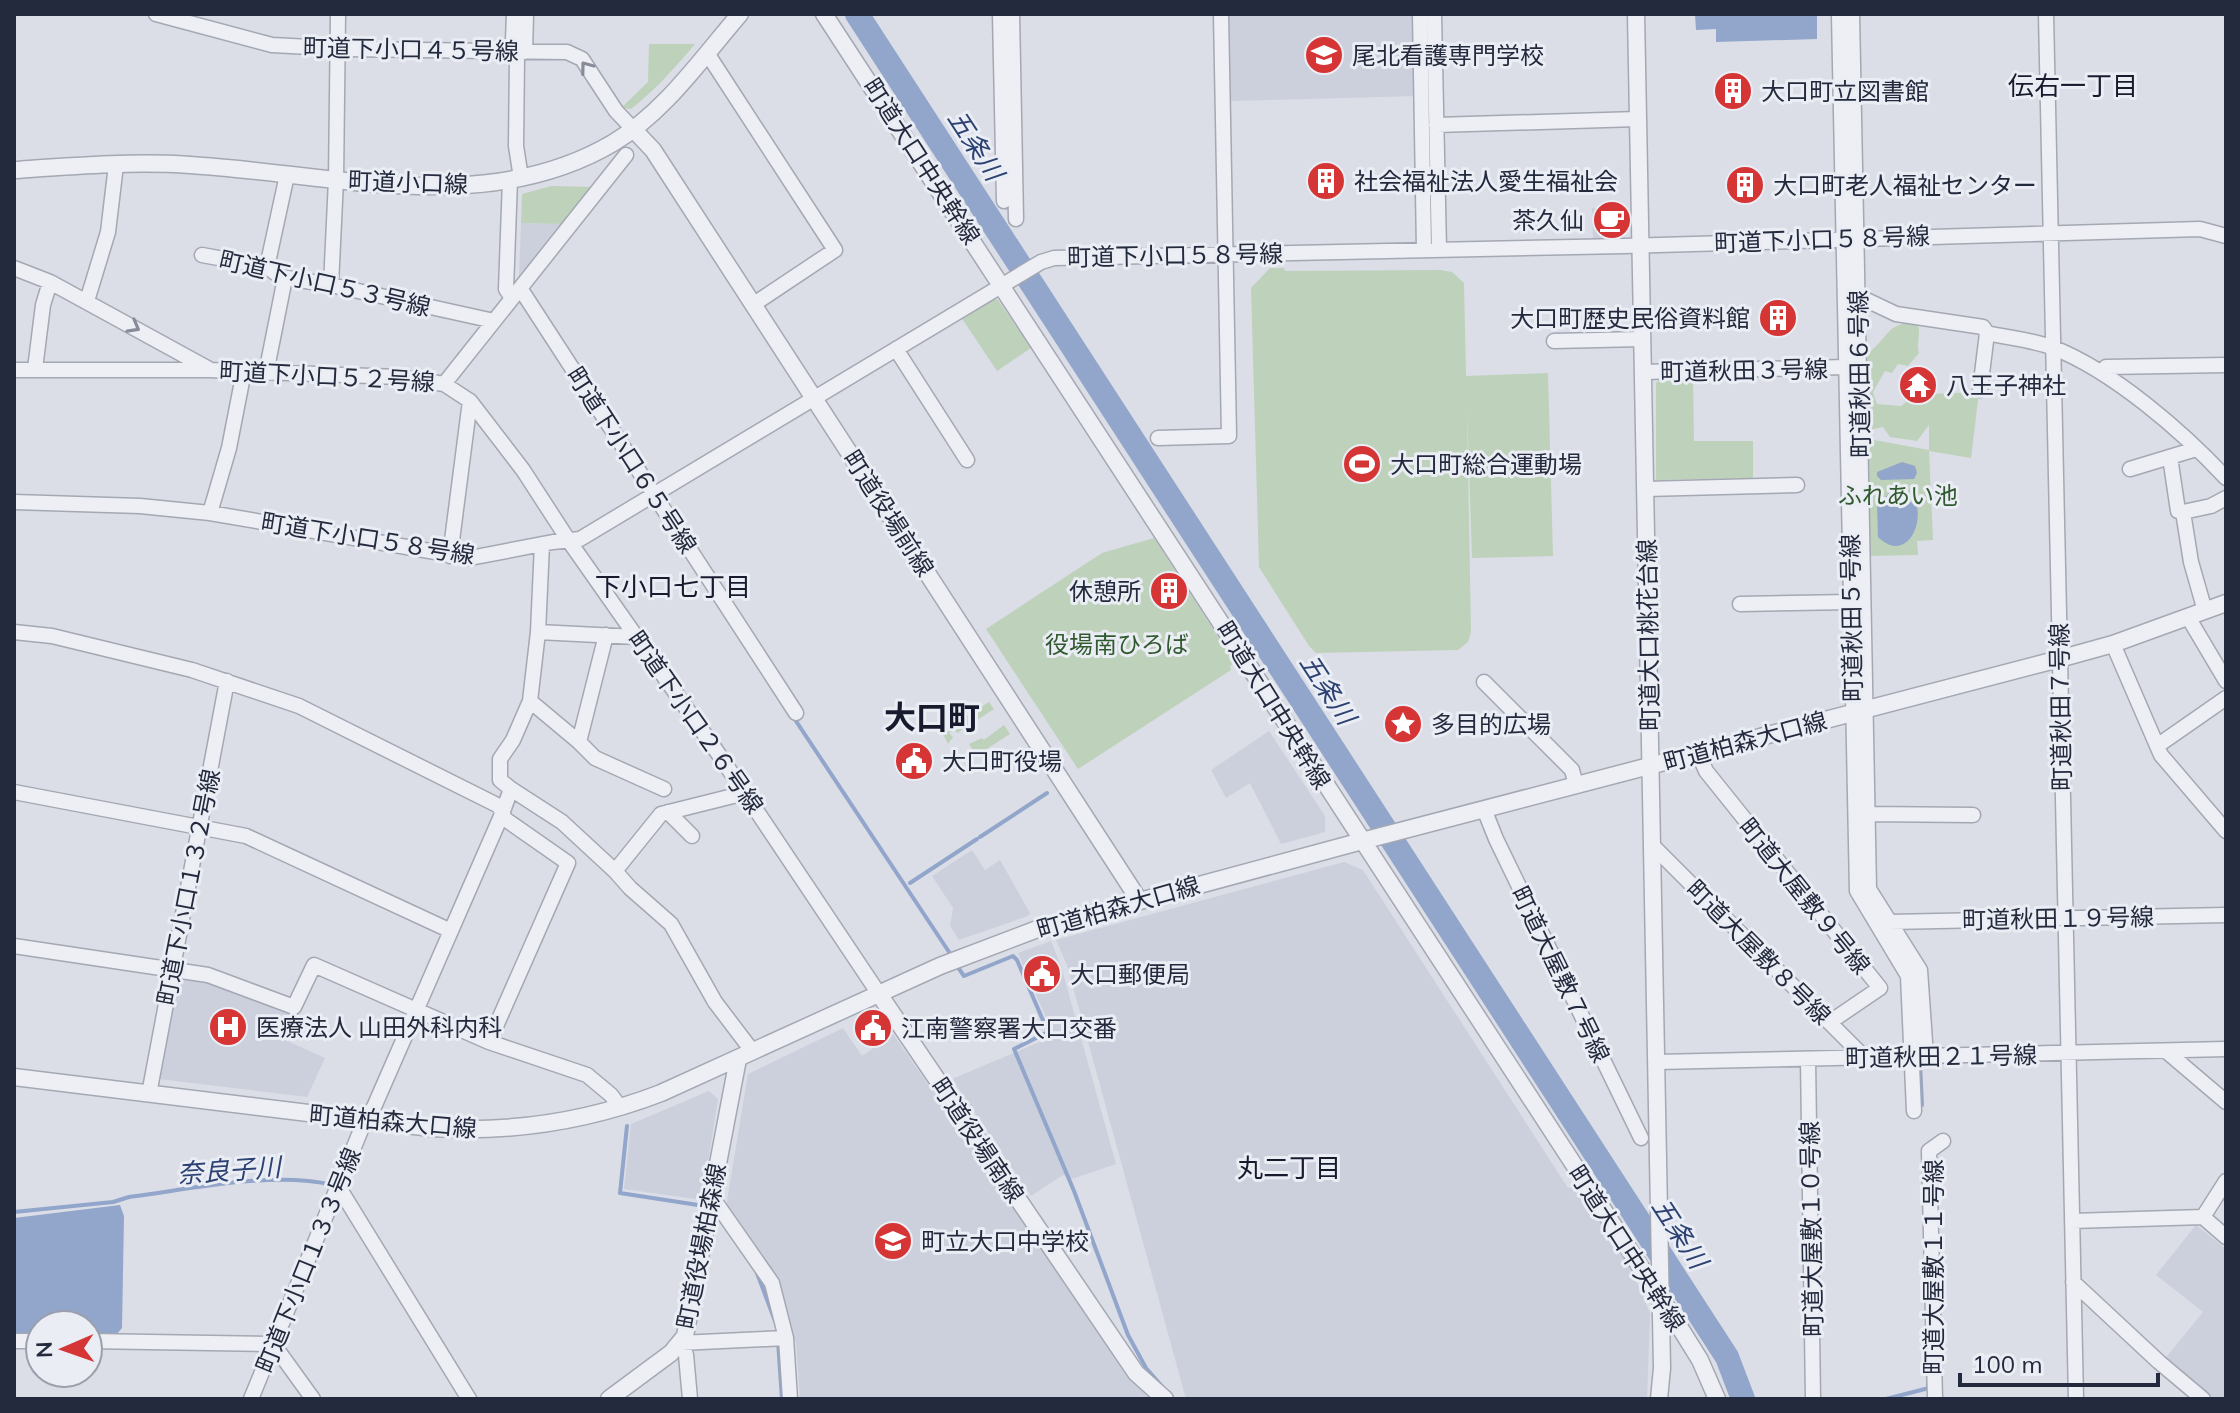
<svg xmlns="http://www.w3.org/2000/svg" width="2240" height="1413" font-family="Mulish,'Noto Sans JP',sans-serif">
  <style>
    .built { fill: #ccd0dc }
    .green { fill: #bed1bb }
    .water { fill: #92a5ca }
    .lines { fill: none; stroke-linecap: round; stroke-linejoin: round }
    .stream { stroke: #92a5ca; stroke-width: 4 }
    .river { stroke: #92a5ca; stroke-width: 24 }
    .minor-casing { stroke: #a4a8b3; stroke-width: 17 }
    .tertiary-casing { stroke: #a4a8b3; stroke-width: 19 }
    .minor { stroke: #edeff5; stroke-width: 14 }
    .tertiary { stroke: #edeff5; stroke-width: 16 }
    .oneway { stroke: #888c99 }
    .labels { text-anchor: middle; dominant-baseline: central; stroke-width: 6; stroke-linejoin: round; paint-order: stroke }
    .street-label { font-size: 24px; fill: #242a3d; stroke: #eaedf4 }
    .poi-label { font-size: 24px; fill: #242a3d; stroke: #eaedf4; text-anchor: start }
    .park-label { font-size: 24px; fill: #325a30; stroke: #eaedf4 }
    .neighbourhood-label { font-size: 26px; fill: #171b2d; stroke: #eaedf4 }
    .water-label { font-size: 26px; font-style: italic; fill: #2c4273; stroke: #eaedf4 }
    .district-label { font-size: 32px; font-weight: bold; fill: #171b2d; stroke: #eaedf4 }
  </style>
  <rect width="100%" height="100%" fill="#dbdee6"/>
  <path class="built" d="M 1228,14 L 1417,14 L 1419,96 L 1230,101 Z
    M 1625,207 L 1625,235 L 1622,239 L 1593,240 L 1592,208 Z
    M 521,223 L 562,224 L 519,279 Z
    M 1269,731 L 1325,816 L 1325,832 L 1281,844 L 1250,783 L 1226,798 L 1211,770 Z
    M 972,850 L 985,870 L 1000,860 L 1030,913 L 1028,916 L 959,940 L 950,926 L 953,908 L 932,876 Z
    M 1344,862 L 1363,870 L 1568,1188 L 1578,1186 L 1630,1266 L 1650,1313 L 1647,1399 L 1186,1399 L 1067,965 L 1056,940 Z
    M 1051,941 L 1061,966 L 1116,1164 L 1072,1179 L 1063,1175 L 1031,1196 L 952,1079 L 1054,1036 L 1018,953 Z
    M 177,976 L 207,980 L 297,1014 L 285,1040 L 325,1058 L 307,1097 L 159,1079 Z
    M 843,1028 L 862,1056 L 893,1034 L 1129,1375 L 1153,1399 L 800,1399 L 796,1342 L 726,1207 L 748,1074 Z
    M 709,1091 L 718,1099 L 702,1200 L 624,1189 L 631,1124 Z
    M 2196,1225 L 2226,1249 L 2226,1399 L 2214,1399 L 2164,1360 L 2203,1312 L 2156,1275 Z"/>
  <path class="green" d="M 649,44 L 695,44 C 675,68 655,90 631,109 L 621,108 L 648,82 Z
    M 551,186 L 592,187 L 562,224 L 521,223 L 522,194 Z
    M 1270,268 L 1284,268 L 1285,271 L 1440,270 L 1452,272 L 1464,283 L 1466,376 L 1548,373 L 1553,556 L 1472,558 L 1467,408 L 1471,632 L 1468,642 L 1458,650 L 1316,653 L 1309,646 L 1259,567 L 1251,288 Z
    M 992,298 L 998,300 L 1031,348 L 997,371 L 961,317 Z
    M 1907,323 L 1918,326 C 1921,336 1916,343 1919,353 L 1908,366 L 1898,364 L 1892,373 L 1885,371 L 1873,392 L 1877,404 L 1901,406 C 1910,398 1918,398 1928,403 L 1929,394 L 1979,392 L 1971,458 L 1929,451 L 1933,540 L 1917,541 L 1918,555 L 1866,556 L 1863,438 L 1929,450 L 1929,425 L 1917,441 L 1890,437 L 1883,427 L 1870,430 L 1861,423 L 1858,362 C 1865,355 1873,350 1879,343 C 1889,332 1891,326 1907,323 Z
    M 1693,375 L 1694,441 L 1753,441 L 1753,478 L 1656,480 L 1656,383 L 1662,377 Z
    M 1154,538 L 1235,663 L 1230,666 L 1231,670 L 1078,769 L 986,629 L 1102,553 Z
    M 989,702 L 994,709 L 957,733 L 955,731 L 959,728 L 949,733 L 953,737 L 948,744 L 942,732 Z
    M 1004,725 L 1010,734 L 976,756 L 969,744 L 982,738 L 984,740 Z"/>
  <path class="water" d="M 1695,14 L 1817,14 L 1817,39 L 1716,42 L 1716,29 L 1696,30 Z
    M 1902,462 L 1915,466 L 1917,473 L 1914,479 L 1881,480 L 1877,476 L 1877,472 Z
    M 1895,492 L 1917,506 C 1922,532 1902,561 1878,537 L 1877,506 L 1889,493 Z
    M 120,1205 L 124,1216 L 122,1328 L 116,1335 L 88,1335 L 88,1325 L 40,1325 L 40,1334 L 14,1334 L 14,1218 Z"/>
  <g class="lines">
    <path class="stream" d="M 792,715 L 953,958
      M 980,837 L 1047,793
      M 910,883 L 977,839
      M 957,966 L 964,976 L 1013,956 L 1017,960 L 1048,1032 L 1014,1049 L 1074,1191 L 1128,1335 L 1146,1368 L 1173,1399
      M 1920,1063 L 1922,1105
      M 627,1126 L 620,1193 L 698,1205 L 704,1208
      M 14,1212 L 113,1202 L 129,1197 C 192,1189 271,1171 333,1185
      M 757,1273 L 775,1321
      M 778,1341 L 782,1399
      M 1886,1399 L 1929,1388 L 1928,1384"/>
    <path class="river" d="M 857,14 L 1727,1357 L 1743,1399"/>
    <g class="minor-casing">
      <path id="minor" d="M 156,14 L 272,45 L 348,49 L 567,52 L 582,59 L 616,111 L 633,129
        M 514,14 L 513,40 L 517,56 L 516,146 L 521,178
        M 1000,14 L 1004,201
        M 1012,14 L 1016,219
        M 1420,14 L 1424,250
        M 1434,14 L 1439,250
        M 1839,14 L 1857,891 L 1908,976 L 1914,1111
        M 1852,14 L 1869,889 L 1920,970 L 1926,1056
        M 2046,14 L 2076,1399
        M 525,52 L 526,14
        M 707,53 L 835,250 L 754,304
        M 1436,125 L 1638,119
        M 510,180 L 506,289 L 512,298
        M 202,255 L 267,267 L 281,277 L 331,285 L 494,321
        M 267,267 L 287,175
        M 14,268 L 50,282 L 209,369
        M 331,285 L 336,180 L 338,14
        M 520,288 L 796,713
        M 1858,296 L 1896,314 L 1983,327 L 1987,333 C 2009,338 2033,340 2054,348 C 2114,372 2182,431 2226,478
        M 87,301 L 108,232 L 116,165
        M 1554,341 L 1642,339
        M 896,349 L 967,460
        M 35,369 L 43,305 L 50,282
        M 14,370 L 209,370 L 399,377 L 444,384 L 626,155
        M 1643,372 L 1845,367
        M 266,373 L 285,278
        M 2102,373 L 2106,367 L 2226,365
        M 444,384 L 470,401 L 523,470 L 569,541 L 722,759 L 879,994
        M 1980,390 L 1987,333
        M 1158,438 L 1229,436 L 1221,14
        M 2170,457 L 2178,511 L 2183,512
        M 2130,469 L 2196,449
        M 1645,489 L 1797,485
        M 14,502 L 140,506 L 210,513 L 470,558 L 553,542 L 580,539 L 1041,262 L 1054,258 L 1624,246 L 2200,229 L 2226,236
        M 210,513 L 229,448 L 244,371
        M 450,556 L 470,401
        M 1740,604 L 1850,602
        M 2205,611 L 2191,562 L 2183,512 L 2211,506 L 2226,498
        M 2188,617 L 2226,681
        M 14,632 L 52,636 L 192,670 L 299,706 L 499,806 L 505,819 L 568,863 L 489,1042
        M 538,632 L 542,544
        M 606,635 L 579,742 L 595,758 L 664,789
        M 2113,644 L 2161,755 L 2226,831
        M 1484,682 L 1572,770 L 1576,785
        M 530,701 L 579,742
        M 2157,746 L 2226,698
        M 1698,753 L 1706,771 L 1880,988 L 1830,1022
        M 511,789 L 562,822 L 615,871
        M 14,792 L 246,836 L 451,931
        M 745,793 L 661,814 L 615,871 L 630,888 L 671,924 L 715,1002 L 753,1052
        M 1484,809 L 1496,839 L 1641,1138
        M 668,812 L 692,836
        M 1868,814 L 1973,815
        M 1653,846 L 1865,1058
        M 1890,922 L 2226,915
        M 14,946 L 208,975 L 294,1007 L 314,965 L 489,1042 L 587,1075 L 611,1095 L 620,1107
        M 2166,1051 L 2226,1102
        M 1808,1059 L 1813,1399
        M 1657,1062 L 2226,1049
        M 149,1094 L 227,681
        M 338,1186 L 469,1399
        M 712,1197 L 772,1283 L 786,1338 L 790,1399
        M 2203,1217 L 2226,1181
        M 2072,1221 L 2203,1217 L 2226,1237
        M 2073,1282 L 2159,1362 L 2203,1399
        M 14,1341 L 40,1341
        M 88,1341 L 270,1344 L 274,1345 L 313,1399
        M 251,1399 L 365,1120 L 374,1107 L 502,814 L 511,789 L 500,780 L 500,759 L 513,740 L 530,701 L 538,632 L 637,637
        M 690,1399 L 686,1355 L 680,1343 L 786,1338
        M 1935,1399 L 1929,1151 L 1943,1141"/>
    </g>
    <g class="tertiary-casing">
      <path id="tertiary" d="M 824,14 L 1677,1323 L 1700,1360 L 1717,1399
        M 1636,14 L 1662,1368 L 1659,1399
        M 633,129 L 653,150 L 1139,900
        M 14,170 C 72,166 132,161 190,165 C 329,173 484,219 613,143 C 665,112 701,59 740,14
        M 879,994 L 1136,1373 L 1165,1399
        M 14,1077 L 431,1128 C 510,1133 586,1122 661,1093 L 940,966 L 1040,928 L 1362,841 L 2059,659 L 2113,644 L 2226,603
        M 609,1399 L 671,1353 L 685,1336 L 738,1059"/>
    </g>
    <use href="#minor" class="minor"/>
    <use href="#tertiary" class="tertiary"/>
  </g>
  <defs><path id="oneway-chevron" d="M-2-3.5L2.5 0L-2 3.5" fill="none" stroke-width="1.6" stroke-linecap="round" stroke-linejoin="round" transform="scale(2)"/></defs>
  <g class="oneway">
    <use href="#oneway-chevron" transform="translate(586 67) rotate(-127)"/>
    <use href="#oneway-chevron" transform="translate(134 327) rotate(29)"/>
  </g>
  <defs>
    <g id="university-disc" transform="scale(2)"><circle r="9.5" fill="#d63536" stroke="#eaedf4"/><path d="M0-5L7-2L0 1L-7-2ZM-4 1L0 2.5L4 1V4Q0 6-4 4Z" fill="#fff"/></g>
    <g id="building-disc" transform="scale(2)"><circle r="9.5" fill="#d63536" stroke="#eaedf4"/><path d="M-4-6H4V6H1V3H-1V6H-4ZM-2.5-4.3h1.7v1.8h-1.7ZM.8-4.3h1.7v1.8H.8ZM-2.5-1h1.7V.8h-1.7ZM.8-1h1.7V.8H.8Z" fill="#fff"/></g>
    <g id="cafe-disc" transform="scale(2)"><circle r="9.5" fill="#d63536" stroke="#eaedf4"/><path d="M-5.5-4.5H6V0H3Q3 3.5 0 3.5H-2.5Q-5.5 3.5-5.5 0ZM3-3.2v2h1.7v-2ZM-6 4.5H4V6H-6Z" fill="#fff"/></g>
    <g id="temple-disc" transform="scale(2)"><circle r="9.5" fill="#d63536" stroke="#eaedf4"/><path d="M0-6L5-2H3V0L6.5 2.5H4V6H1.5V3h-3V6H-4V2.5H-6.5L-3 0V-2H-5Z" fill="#fff"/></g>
    <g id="stadium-disc" transform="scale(2)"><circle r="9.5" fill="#d63536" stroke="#eaedf4"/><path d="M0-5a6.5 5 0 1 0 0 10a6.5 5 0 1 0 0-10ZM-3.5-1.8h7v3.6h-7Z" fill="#fff"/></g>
    <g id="sight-disc" transform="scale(2)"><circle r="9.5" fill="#d63536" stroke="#eaedf4"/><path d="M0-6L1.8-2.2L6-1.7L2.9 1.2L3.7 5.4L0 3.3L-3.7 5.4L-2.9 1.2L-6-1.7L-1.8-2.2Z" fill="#fff"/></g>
    <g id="civic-disc" transform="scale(2)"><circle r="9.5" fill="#d63536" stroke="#eaedf4"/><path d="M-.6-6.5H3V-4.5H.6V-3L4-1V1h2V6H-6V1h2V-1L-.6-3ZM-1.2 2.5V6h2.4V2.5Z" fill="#fff"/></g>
    <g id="hospital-disc" transform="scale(2)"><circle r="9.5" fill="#d63536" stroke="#eaedf4"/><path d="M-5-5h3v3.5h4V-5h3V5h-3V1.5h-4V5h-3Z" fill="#fff"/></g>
    <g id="school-disc" transform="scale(2)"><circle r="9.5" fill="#d63536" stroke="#eaedf4"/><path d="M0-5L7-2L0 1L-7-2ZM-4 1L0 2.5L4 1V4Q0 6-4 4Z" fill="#fff"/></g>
  </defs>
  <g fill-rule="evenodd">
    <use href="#university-disc" x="1324" y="55"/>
    <use href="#building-disc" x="1733" y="91"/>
    <use href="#building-disc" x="1326" y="181"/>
    <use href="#building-disc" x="1745" y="185"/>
    <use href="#cafe-disc" x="1612" y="220"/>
    <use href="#building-disc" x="1778" y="318"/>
    <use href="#temple-disc" x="1918" y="385"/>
    <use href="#stadium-disc" x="1362" y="464"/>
    <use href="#building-disc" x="1169" y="591"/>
    <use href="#sight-disc" x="1403" y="724"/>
    <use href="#civic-disc" x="914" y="761"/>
    <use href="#civic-disc" x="1042" y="974"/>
    <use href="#hospital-disc" x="228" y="1027"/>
    <use href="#civic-disc" x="873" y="1028"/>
    <use href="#school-disc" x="893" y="1241"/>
  </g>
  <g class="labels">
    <g class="street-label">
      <text transform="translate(411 49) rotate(1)">町道下小口４５号線</text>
      <text transform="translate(922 161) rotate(57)">町道大口中央幹線</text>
      <text transform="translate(408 182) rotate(2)">町道小口線</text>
      <text transform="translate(1822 239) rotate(-2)">町道下小口５８号線</text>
      <text transform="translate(1175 255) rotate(-1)">町道下小口５８号線</text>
      <text transform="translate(325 283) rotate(13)">町道下小口５３号線</text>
      <text transform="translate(1744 370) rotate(-1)">町道秋田３号線</text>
      <text transform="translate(1859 374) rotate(-91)">町道秋田６号線</text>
      <text transform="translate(327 376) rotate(3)">町道下小口５２号線</text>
      <text transform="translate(632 460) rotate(57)">町道下小口６５号線</text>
      <text transform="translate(889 513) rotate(57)">町道役場前線</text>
      <text transform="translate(368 538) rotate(9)">町道下小口５８号線</text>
      <text transform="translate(1851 618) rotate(-91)">町道秋田５号線</text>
      <text transform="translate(1648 635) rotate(-91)">町道大口桃花台線</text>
      <text transform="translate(1274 705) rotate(58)">町道大口中央幹線</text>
      <text transform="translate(2060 707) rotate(-91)">町道秋田７号線</text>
      <text transform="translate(696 722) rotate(55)">町道下小口２６号線</text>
      <text transform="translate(1745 741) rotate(-15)">町道柏森大口線</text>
      <text transform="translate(188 887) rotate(-79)">町道下小口１３２号線</text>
      <text transform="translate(1805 896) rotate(51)">町道大屋敷９号線</text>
      <text transform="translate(1118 907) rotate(-16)">町道柏森大口線</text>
      <text transform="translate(2058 918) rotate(-1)">町道秋田１９号線</text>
      <text transform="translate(1759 952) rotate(45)">町道大屋敷８号線</text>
      <text transform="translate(1561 974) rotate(64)">町道大屋敷７号線</text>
      <text transform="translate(1941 1056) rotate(-1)">町道秋田２１号線</text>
      <text transform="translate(393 1121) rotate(5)">町道柏森大口線</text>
      <text transform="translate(978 1140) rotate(56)">町道役場南線</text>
      <text transform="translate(1811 1229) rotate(-91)">町道大屋敷１０号線</text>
      <text transform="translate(701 1246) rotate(-79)">町道役場柏森線</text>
      <text transform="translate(1627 1248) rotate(57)">町道大口中央幹線</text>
      <text transform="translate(308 1260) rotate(-68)">町道下小口１３３号線</text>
      <text transform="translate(1933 1267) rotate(-90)">町道大屋敷１１号線</text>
    </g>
    <g class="poi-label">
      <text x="1352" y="55">尾北看護専門学校</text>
      <text x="1761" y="91">大口町立図書館</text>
      <text x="1354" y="181">社会福祉法人愛生福祉会</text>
      <text x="1773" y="185">大口町老人福祉センター</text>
      <text x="1584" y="220" text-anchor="end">茶久仙</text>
      <text x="1750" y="318" text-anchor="end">大口町歴史民俗資料館</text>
      <text x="1946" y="385">八王子神社</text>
      <text x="1390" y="464">大口町総合運動場</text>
      <text x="1141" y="591" text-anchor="end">休憩所</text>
      <text x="1431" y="724">多目的広場</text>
      <text x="942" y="761">大口町役場</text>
      <text x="1070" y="974">大口郵便局</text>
      <text x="256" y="1027">医療法人 山田外科内科</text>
      <text x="901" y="1028">江南警察署大口交番</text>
      <text x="921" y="1241">町立大口中学校</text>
    </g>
    <g class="park-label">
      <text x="1898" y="495">ふれあい池</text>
      <text x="1117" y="644">役場南ひろば</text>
    </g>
    <g class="neighbourhood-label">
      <text x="2073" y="85">伝右一丁目</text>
      <text x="673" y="586">下小口七丁目</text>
      <text x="1289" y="1167">丸二丁目</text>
    </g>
    <g class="water-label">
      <text transform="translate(976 145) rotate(57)">五条川</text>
      <text transform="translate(1328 689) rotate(57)">五条川</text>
      <text transform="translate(229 1170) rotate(-4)">奈良子川</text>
      <text transform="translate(1680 1233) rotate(57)">五条川</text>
    </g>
    <g class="district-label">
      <text x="932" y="717">大口町</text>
    </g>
  </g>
  <rect width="2240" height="1413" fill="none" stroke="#242a3d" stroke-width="32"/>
  <g transform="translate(64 1349) rotate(268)"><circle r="38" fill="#eaedf4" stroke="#9b9fab" stroke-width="2"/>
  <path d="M0-6L14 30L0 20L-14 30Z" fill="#d63536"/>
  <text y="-12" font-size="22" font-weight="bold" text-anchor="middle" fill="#242a3d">N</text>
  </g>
  <path d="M1960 1373v12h198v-12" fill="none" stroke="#242a3d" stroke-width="4"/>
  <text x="1972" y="1373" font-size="24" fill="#242a3d" stroke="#eaedf4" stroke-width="6" paint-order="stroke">100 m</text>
</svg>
